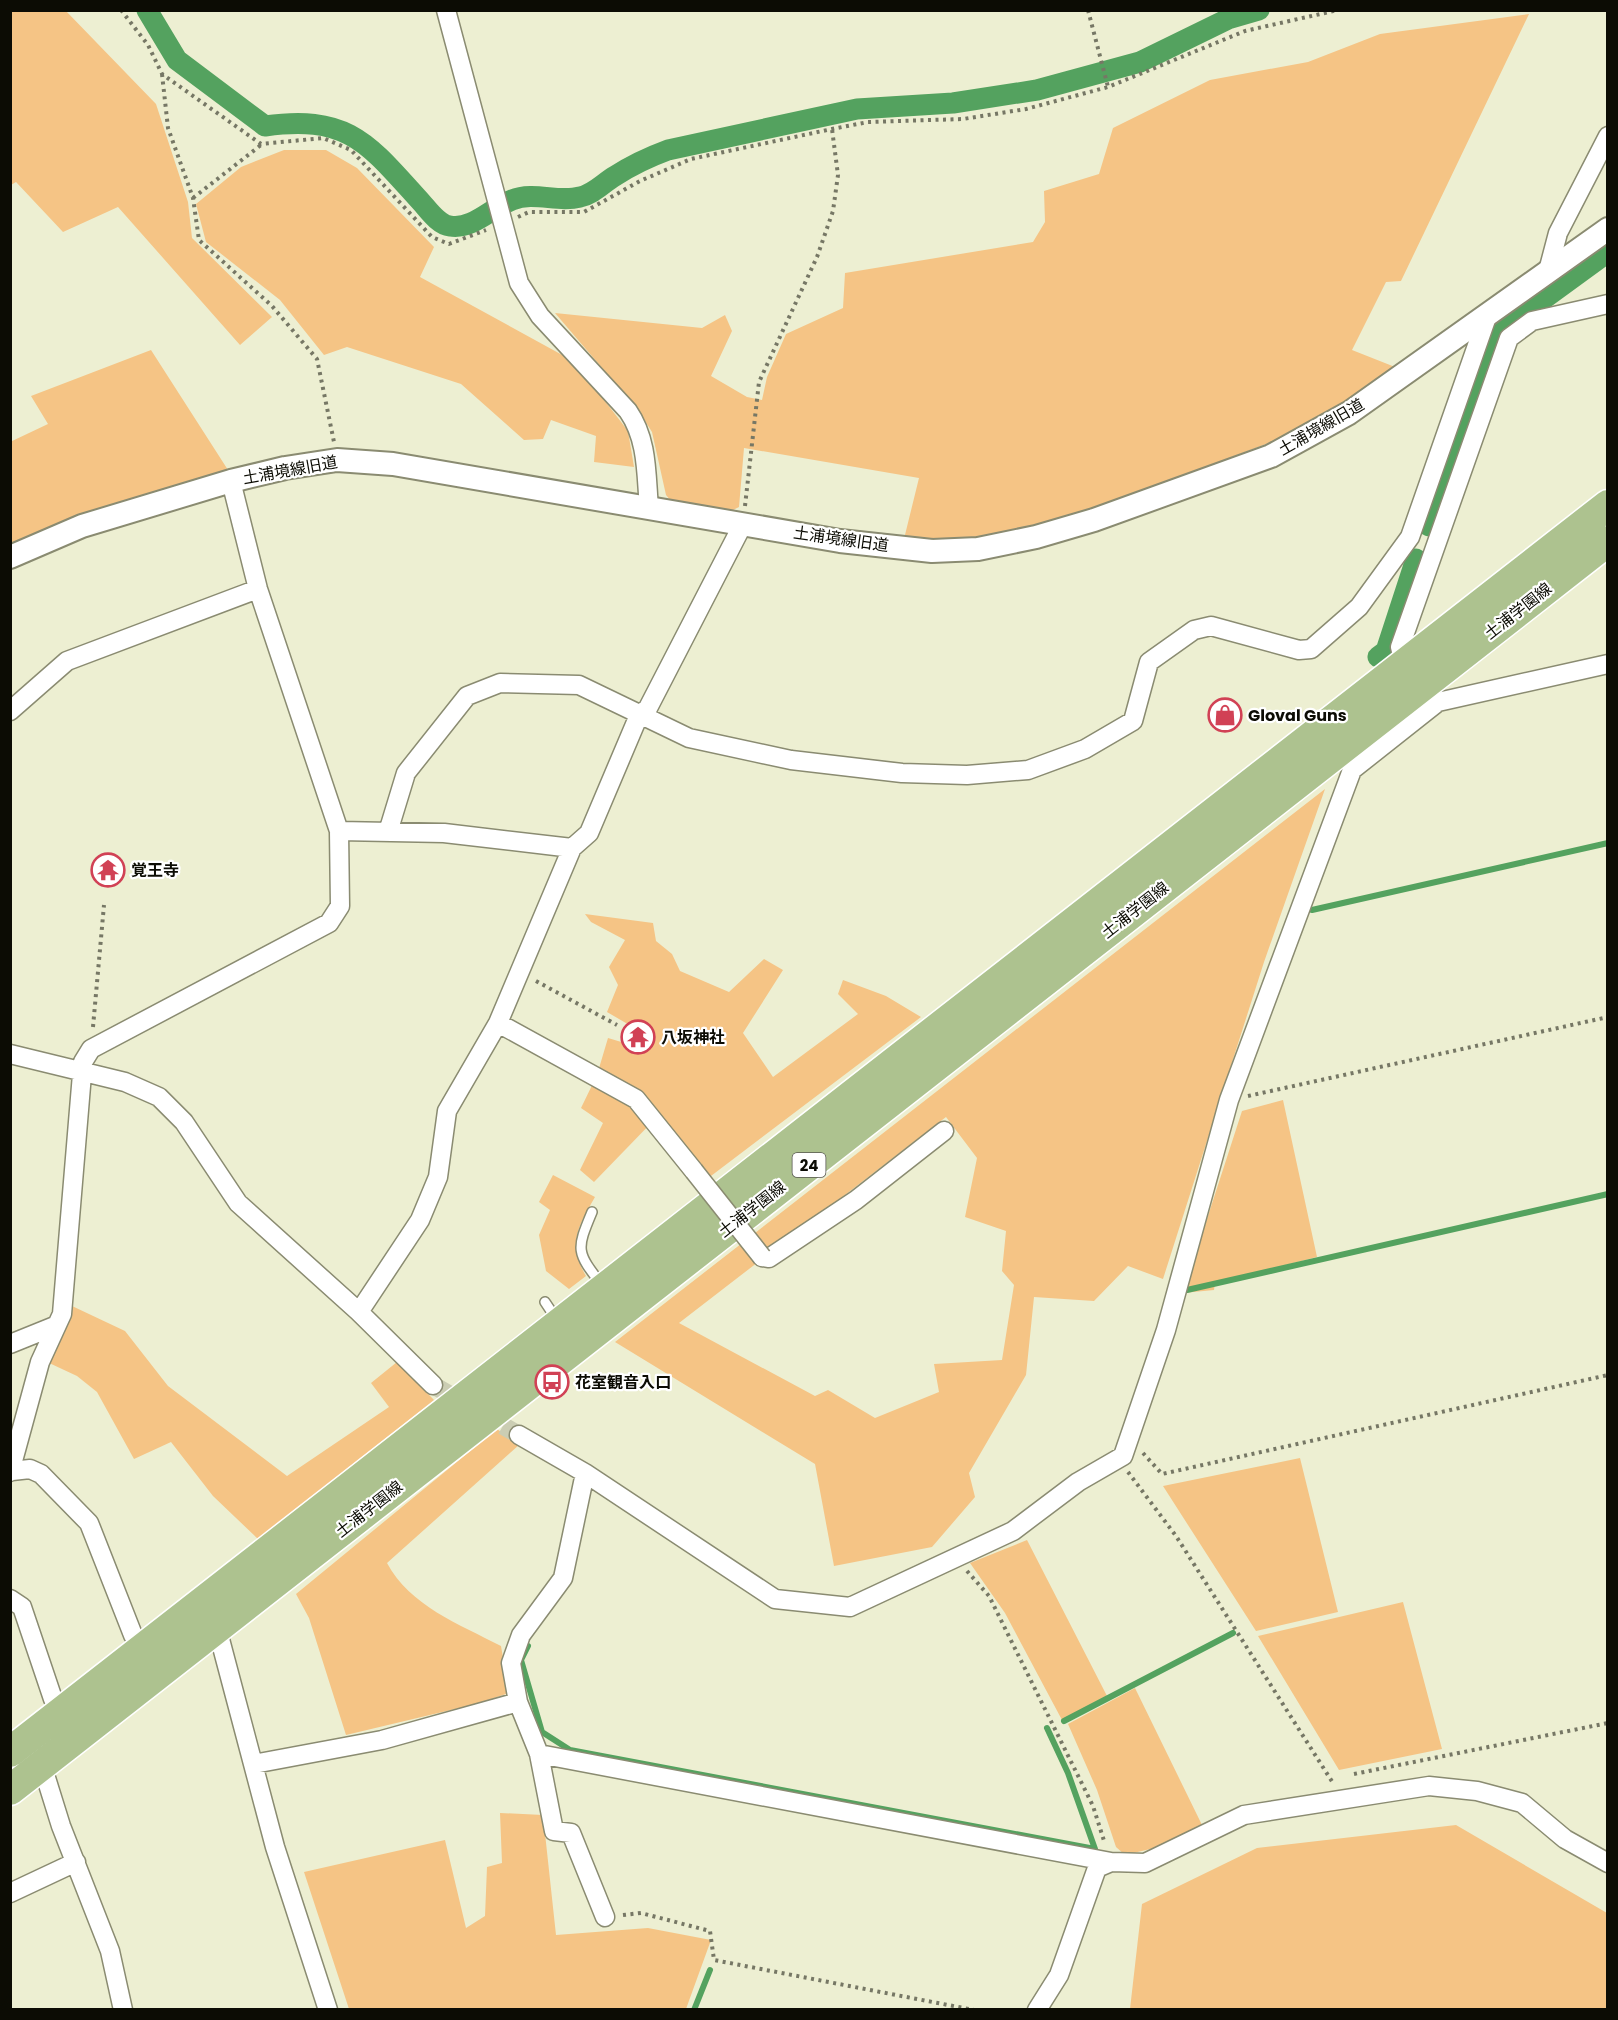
<svg xmlns="http://www.w3.org/2000/svg" width="1618" height="2020" font-family="Poppins,'Noto Sans JP',sans-serif">
  <style>
    .green { fill: #f5c485; fill-rule: evenodd }
    .lines { fill: none; stroke-linecap: round; stroke-linejoin: round }
    .stream { stroke: #54a25f; stroke-width: 6 }
    .canal { stroke: #54a25f; stroke-width: 21 }
    .minor-tunnel { stroke: #cbcdb3; stroke-width: 18; stroke-dasharray: 18 9; stroke-linecap: butt }
    .service-casing { stroke: #8a8b71; stroke-width: 12 }
    .minor-casing { stroke: #8a8b71; stroke-width: 21 }
    .tertiary-casing { stroke: #8a8b71; stroke-width: 26 }
    .primary-casing { stroke: #fff; stroke-width: 33 }
    .path { stroke: #767765; stroke-width: 4; stroke-dasharray: 3 4.5; stroke-linecap: butt }
    .service { stroke: #fff; stroke-width: 9 }
    .minor { stroke: #fff; stroke-width: 18 }
    .tertiary { stroke: #fff; stroke-width: 22 }
    .primary { stroke: #adc28f; stroke-width: 30 }
    .minor-bridge-casing { stroke: #8a8b71; stroke-width: 21; stroke-linecap: butt }
    .minor-bridge { stroke: #fff; stroke-width: 18 }
    .labels { text-anchor: middle; dominant-baseline: central; stroke-width: 4.5; stroke-linejoin: round; paint-order: stroke }
    .shield { fill: #fff; stroke: #55554f; stroke-width: 1.5 }
    .shield-label { font-size: 15px; font-weight: bold; fill: #0c0c04 }
    .street-label { font-size: 16px; fill: #0c0c04; stroke: #fff }
    .poi-label { font-size: 16px; font-weight: bold; fill: #0c0c04; stroke: #fff; text-anchor: start }
  </style>
  <rect width="100%" height="100%" fill="#edefd2"/>
  <path class="green" d="M 11,10 L 66,11 L 156,104 L 188,202 L 192,238 L 272,317 L 240,345 L 118,207 L 63,232 L 16,182 L 11,185 Z
    M 1529,14 L 1401,281 L 1386,282 L 1352,350 L 1395,367 L 1332,410 L 1279,439 L 1097,508 L 973,541 L 904,539 L 919,478 L 744,448 L 739,507 L 731,511 L 671,501 L 666,495 L 652,432 L 638,410 L 555,313 L 702,328 L 725,315 L 732,331 L 711,376 L 747,397 L 762,400 L 767,377 L 786,334 L 843,308 L 845,273 L 1033,242 L 1045,222 L 1044,191 L 1099,174 L 1113,128 L 1210,80 L 1308,62 L 1380,34 Z
    M 284,150 L 326,150 L 357,168 L 434,247 L 420,277 L 575,362 L 628,431 L 634,467 L 594,462 L 596,436 L 551,420 L 543,439 L 524,440 L 461,384 L 347,347 L 324,355 L 280,300 L 206,242 L 196,204 L 241,167 Z
    M 151,350 L 228,470 L 93,510 L 11,547 L 10,442 L 48,424 L 31,396 Z
    M 1325,789 L 1264,962 L 1163,1279 L 1128,1266 L 1094,1301 L 1034,1297 L 1026,1375 L 969,1473 L 975,1497 L 932,1547 L 834,1566 L 815,1464 L 615,1342 ZM 946,1117 L 977,1158 L 965,1217 L 1006,1231 L 1002,1271 L 1014,1285 L 1002,1360 L 934,1364 L 939,1392 L 875,1418 L 828,1390 L 815,1396 L 679,1323 Z
    M 585,914 L 653,923 L 656,941 L 672,954 L 680,971 L 729,992 L 764,959 L 783,970 L 743,1033 L 773,1077 L 858,1014 L 838,994 L 843,980 L 886,996 L 921,1017 L 707,1179 L 656,1118 L 594,1182 L 580,1170 L 603,1123 L 581,1108 L 597,1075 L 608,1038 L 648,1050 L 655,1040 L 607,1012 L 618,985 L 609,967 L 625,940 L 591,922 Z
    M 1283,1100 L 1317,1257 L 1215,1283 L 1214,1290 L 1183,1293 L 1242,1111 Z
    M 553,1175 L 595,1197 C 578,1227 567,1243 586,1276 L 569,1289 L 546,1271 L 539,1235 L 550,1210 L 539,1202 Z
    M 72,1306 L 125,1331 L 168,1386 L 287,1476 L 389,1407 L 371,1383 L 397,1362 L 434,1400 L 258,1539 L 213,1496 L 171,1442 L 134,1459 L 97,1392 L 77,1376 L 47,1362 L 50,1347 L 64,1334 Z
    M 497,1429 L 519,1445 L 387,1563 C 410,1606 459,1624 501,1646 L 509,1693 L 476,1704 L 346,1735 L 309,1618 L 296,1594 Z
    M 1300,1458 L 1338,1612 L 1256,1631 L 1163,1486 Z
    M 1027,1540 L 1107,1696 L 1062,1720 L 1005,1613 L 970,1563 Z
    M 1403,1602 L 1442,1749 L 1339,1770 L 1258,1636 Z
    M 1135,1688 L 1202,1825 L 1167,1845 L 1125,1855 L 1116,1847 L 1097,1790 L 1068,1724 Z
    M 500,1813 L 543,1815 L 556,1935 L 648,1928 L 711,1940 L 686,2009 L 349,2009 L 304,1872 L 445,1840 L 466,1928 L 485,1916 L 487,1867 L 502,1863 Z
    M 1456,1825 L 1607,1913 L 1607,2009 L 1130,2009 L 1142,1904 L 1257,1848 Z"/>
  <g class="lines">
    <path class="stream" d="M 1312,910 L 1608,843
      M 1187,1290 L 1608,1194
      M 528,1646 L 521,1660 L 542,1732 L 570,1750 L 1095,1849 L 1068,1773 L 1047,1728
      M 1064,1721 L 1233,1633
      M 694,2010 L 710,1970"/>
    <path class="canal" d="M 147,10 L 177,60 L 265,126 C 350,114 369,145 422,203 C 429,211 439,225 450,226 C 473,230 492,207 512,200 C 534,191 558,203 580,197 C 594,194 603,183 615,176 C 632,165 649,157 668,150 L 857,109 L 953,103 L 1037,90 L 1140,62 L 1228,19 L 1259,10
      M 1429,526 L 1497,342 L 1505,327 L 1608,252
      M 1378,657 L 1386,651 L 1416,559"/>
    <path class="minor-tunnel" d="M 433,1385 L 519,1435"/>
    <g class="service-casing">
      <path id="service" d="M 592,1212 C 576,1250 576,1252 602,1285
        M 545,1302 L 557,1320"/>
    </g>
    <g class="minor-casing">
      <path id="minor" d="M 446,10 L 519,283 L 540,316 L 628,411 C 648,440 646,474 649,508
        M 1548,271 L 1558,233 L 1608,136
        M 1408,669 L 1404,664 L 1400,647 L 1509,338 L 1532,321 L 1608,304
        M 10,711 L 67,661 L 258,589
        M 339,831 L 444,833 L 572,848
        M 388,832 L 406,773 L 467,696 L 500,683 L 579,685 L 689,738 L 791,760 L 902,773 L 967,775 L 1028,770 L 1085,749 L 1133,721 L 1149,662 L 1194,630 L 1211,626 L 1299,650 L 1311,649 L 1359,607 L 1410,537 L 1488,314
        M 498,1023 L 636,1099 L 694,1171
        M 10,1054 L 125,1082 L 159,1097 L 184,1122 L 238,1203 L 359,1312 L 433,1385
        M 762,1257 L 769,1258 L 856,1200 L 944,1131
        M 359,1312 L 420,1220 L 438,1177 L 447,1111 L 498,1023 L 572,848 L 589,833 L 639,715 L 648,708 L 743,524
        M 10,1344 L 57,1325
        M 519,1435 L 585,1473 L 775,1599 L 850,1607 L 1013,1531 L 1078,1482 L 1123,1456 L 1166,1330 L 1229,1100 L 1352,770 L 1438,702 L 1608,664
        M 12,1471 L 30,1469 L 41,1474 L 89,1523 L 133,1635 L 144,1649
        M 10,1472 L 40,1362 L 62,1314 L 83,1062 L 91,1049 L 329,923 L 340,906 L 339,831 L 258,589 L 231,481
        M 585,1473 L 563,1578 L 521,1635 L 511,1663 L 518,1702 L 539,1754 L 554,1831 L 571,1833 L 605,1917
        M 10,1599 L 22,1607 L 53,1699 L 63,1711
        M 217,1628 L 275,1847 L 328,2010
        M 539,1754 L 1111,1862 L 1145,1863 L 1244,1815 L 1429,1786 L 1477,1791 L 1522,1803 L 1565,1839 L 1608,1863
        M 254,1764 L 382,1740 L 518,1702
        M 42,1765 L 61,1826 L 110,1951 L 123,2010
        M 10,1893 L 76,1862
        M 1037,2010 L 1059,1975 L 1097,1868 L 1111,1862"/>
    </g>
    <g class="tertiary-casing">
      <path id="tertiary" d="M 10,557 L 82,526 L 231,481 L 285,468 L 337,460 L 393,464 L 840,541 L 932,551 L 978,549 L 1036,537 L 1094,520 L 1271,456 L 1349,413 L 1608,229"/>
    </g>
    <g class="primary-casing">
      <path id="primary" d="M 10,1752 L 1608,505
        M 10,1790 L 1608,541"/>
    </g>
    <path class="path" d="M 121,10 L 148,45 L 162,74 L 261,144 L 323,138 L 351,150 L 432,237 L 449,244 L 486,230
      M 1088,10 L 1108,87
      M 162,74 L 168,128 L 193,198 L 199,240 L 272,306 L 317,359 L 334,442
      M 193,198 L 261,145
      M 518,217 L 529,212 L 584,212 L 640,181 L 691,159 L 832,129 L 868,122 L 963,119 L 1026,109 L 1108,87 L 1245,31 L 1338,10
      M 745,506 L 759,382 L 817,257 L 833,211 L 838,175 L 832,129
      M 536,981 L 617,1025
      M 93,1027 L 104,905
      M 1248,1096 L 1608,1017
      M 1143,1453 L 1162,1474 L 1608,1375
      M 1128,1472 L 1176,1536 L 1333,1783
      M 967,1571 L 989,1596 L 1093,1806 L 1105,1844
      M 1354,1774 L 1608,1723
      M 623,1915 L 641,1913 L 710,1931 L 714,1960 L 974,2010"/>
    <use href="#service" class="service"/>
    <use href="#minor" class="minor"/>
    <use href="#tertiary" class="tertiary"/>
    <use href="#primary" class="primary"/>
    <g class="minor-bridge-casing">
      <path id="minor-bridge" d="M 694,1171 L 762,1257"/>
    </g>
    <use href="#minor-bridge" class="minor-bridge"/>
  </g>
  <defs>
    <g id="shop-ring" transform="scale(1.725)"><circle r="9.5" fill="#fff" stroke="#d14155" stroke-width="1.5"/><path d="M-5-2.5h2.3a2.7 3.5 0 0 1 5.4 0H5L5.5 6h-11ZM-1.5-2.5h3a1.5 2.3 0 0 0-3 0Z" fill="#d14155"/></g>
    <g id="temple-ring" transform="scale(1.725)"><circle r="9.5" fill="#fff" stroke="#d14155" stroke-width="1.5"/><path d="M0-6L5-2H3V0L6.5 2.5H4V6H1.5V3h-3V6H-4V2.5H-6.5L-3 0V-2H-5Z" fill="#d14155"/></g>
    <g id="bus-ring" transform="scale(1.725)"><circle r="9.5" fill="#fff" stroke="#d14155" stroke-width="1.5"/><path d="M-5-6H5V4H4V6H2V4H-2V6H-4V4H-5ZM-3.5-4V0h7V-4ZM-3.5 1.2v1.5H-2V1.2ZM2 1.2v1.5H3.5V1.2Z" fill="#d14155"/></g>
  </defs>
  <g fill-rule="evenodd">
    <use href="#shop-ring" x="1225" y="715"/>
    <use href="#temple-ring" x="108" y="870"/>
    <use href="#temple-ring" x="638" y="1037"/>
    <use href="#bus-ring" x="552" y="1382"/>
  </g>
  <g class="labels">
    <rect class="shield" x="792.5" y="1153" width="33" height="24" rx="4.5"/>
    <g class="shield-label">
      <text x="809" y="1165">24</text>
    </g>
    <g class="street-label">
      <text transform="translate(1321 427) rotate(-30)">土浦境線旧道</text>
      <text transform="translate(290 470) rotate(-10)">土浦境線旧道</text>
      <text transform="translate(841 539) rotate(8)">土浦境線旧道</text>
      <text transform="translate(1518 611) rotate(-38)">土浦学園線</text>
      <text transform="translate(1135 910) rotate(-38)">土浦学園線</text>
      <text transform="translate(752 1209) rotate(-38)">土浦学園線</text>
      <text transform="translate(369 1509) rotate(-38)">土浦学園線</text>
    </g>
    <g class="poi-label">
      <text x="1248" y="715">Gloval Guns</text>
      <text x="131" y="870">覚王寺</text>
      <text x="661" y="1037">八坂神社</text>
      <text x="575" y="1382">花室観音入口</text>
    </g>
  </g>
  <rect width="1618" height="2020" fill="none" stroke="#0c0c04" stroke-width="24"/>
</svg>
